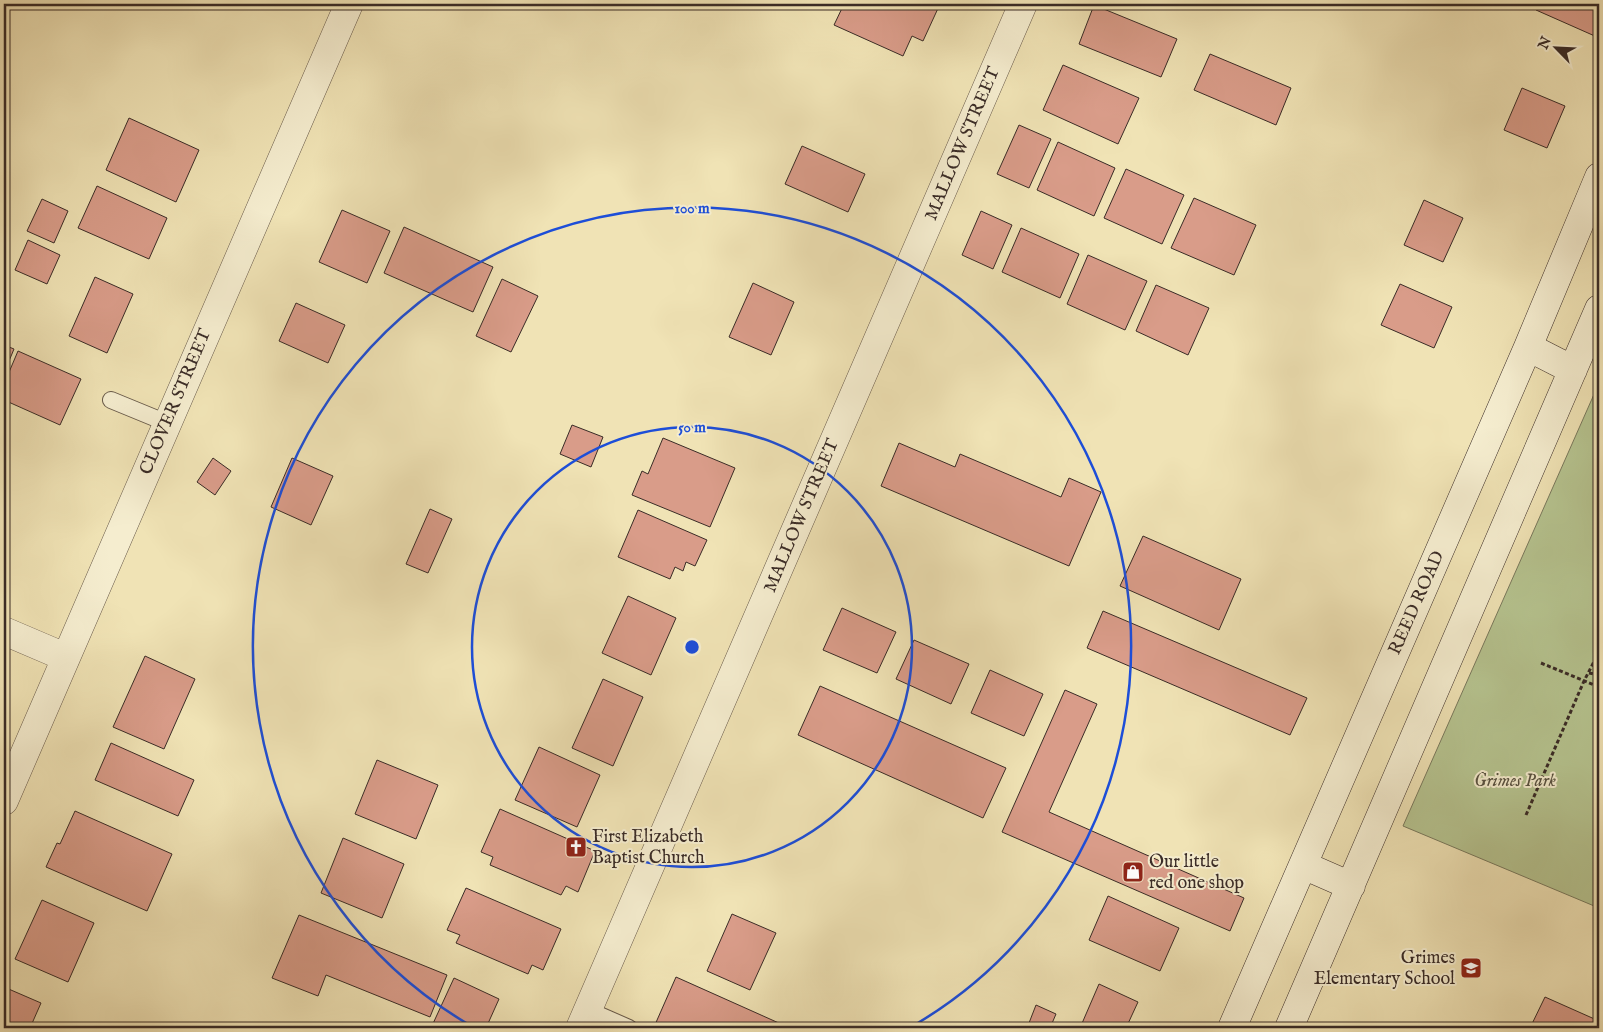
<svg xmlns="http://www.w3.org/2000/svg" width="1603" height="1032" font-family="'IM FELL English',serif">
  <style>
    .green { fill: #b6c490; stroke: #78785c }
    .building { fill: #d99c89; stroke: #3a2c27 }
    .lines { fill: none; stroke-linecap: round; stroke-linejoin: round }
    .lane-casing { stroke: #685a4a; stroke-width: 18 }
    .street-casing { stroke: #685a4a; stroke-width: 29 }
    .secondary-casing { stroke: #3a2c27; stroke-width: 29 }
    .path { stroke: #3a2c27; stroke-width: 3; stroke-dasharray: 4 2.5; stroke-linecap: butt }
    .lane { stroke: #f5edcf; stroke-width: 16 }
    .street { stroke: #f5edcf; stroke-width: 28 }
    .secondary { stroke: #f5edcf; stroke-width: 28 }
    .ring { fill: none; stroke: #1d4ed8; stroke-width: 2.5 }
    .labels { text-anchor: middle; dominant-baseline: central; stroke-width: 4; stroke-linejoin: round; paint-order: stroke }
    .street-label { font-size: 18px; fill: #3a2c27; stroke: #f5edcf }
    .park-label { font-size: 18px; font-style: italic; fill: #595241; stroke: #f5edcf }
    .poi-label { font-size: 18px; fill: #3a2c27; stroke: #f5edcf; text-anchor: start }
    .centre { fill: #1d4ed8; stroke: #f5edcf; stroke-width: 2.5 }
    .ring-label { font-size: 15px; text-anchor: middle; font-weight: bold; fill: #1d4ed8; stroke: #f5edcf; stroke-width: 4; stroke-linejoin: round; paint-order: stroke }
  </style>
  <rect width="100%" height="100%" fill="#f0e3b5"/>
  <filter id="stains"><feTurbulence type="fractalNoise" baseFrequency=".004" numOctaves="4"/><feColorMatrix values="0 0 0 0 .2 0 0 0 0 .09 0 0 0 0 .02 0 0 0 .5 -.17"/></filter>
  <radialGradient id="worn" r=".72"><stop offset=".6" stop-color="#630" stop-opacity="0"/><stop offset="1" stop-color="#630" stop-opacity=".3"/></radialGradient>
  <path class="green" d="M 1599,383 L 1599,908 L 1403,826 Z"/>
  <path class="building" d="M 844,4 L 940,4 L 923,41 L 912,36 L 903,56 L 834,25 Z
    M 1538,4 L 1599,4 L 1599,32 L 1597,37 L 1536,10 Z
    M 1094,5 L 1177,39 L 1161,77 L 1079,44 Z
    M 1210,54 L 1291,88 L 1276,125 L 1194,90 Z
    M 1063,65 L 1139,98 L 1118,144 L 1043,110 Z
    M 1522,88 L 1565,106 L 1547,148 L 1504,130 Z
    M 129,118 L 199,150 L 176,202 L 106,170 Z
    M 1019,125 L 1051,139 L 1029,188 L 997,174 Z
    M 1058,142 L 1115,168 L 1094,216 L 1037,190 Z
    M 802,146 L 865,174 L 848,212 L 785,184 Z
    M 1126,169 L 1184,195 L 1162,244 L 1104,218 Z
    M 97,186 L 167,218 L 149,259 L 78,228 Z
    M 1194,198 L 1256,225 L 1234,275 L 1171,248 Z
    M 42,199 L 68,211 L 54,243 L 27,231 Z
    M 1424,200 L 1463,218 L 1443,262 L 1404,245 Z
    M 342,210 L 390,231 L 367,283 L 319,262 Z
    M 981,211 L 1012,225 L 993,269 L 962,255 Z
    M 404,227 L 493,267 L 473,312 L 384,273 Z
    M 1021,228 L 1079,254 L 1060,298 L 1002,272 Z
    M 28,240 L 60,255 L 47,284 L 15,270 Z
    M 1088,255 L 1147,281 L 1125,330 L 1067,304 Z
    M 95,277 L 133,294 L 107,353 L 69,336 Z
    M 502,279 L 538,296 L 511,352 L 476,336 Z
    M 753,283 L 794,302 L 771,355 L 729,337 Z
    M 1400,284 L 1452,307 L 1434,348 L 1381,325 Z
    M 1156,285 L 1209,308 L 1188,355 L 1136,331 Z
    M 296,303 L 345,325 L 328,363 L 279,341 Z
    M 4,345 L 14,349 L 4,373 Z
    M 18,351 L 81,379 L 60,425 L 4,400 L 4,384 Z
    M 572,425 L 603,437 L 591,467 L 560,454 Z
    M 663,438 L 735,468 L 710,527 L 632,495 L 642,471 L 648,474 Z
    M 899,443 L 955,467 L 960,454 L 1061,497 L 1069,478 L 1101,492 L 1069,566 L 881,486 Z
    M 213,458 L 231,471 L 215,495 L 197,482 Z
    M 292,458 L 333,476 L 311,525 L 271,507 Z
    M 430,509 L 452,519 L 428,573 L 406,564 Z
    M 638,510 L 707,540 L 695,566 L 686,562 L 683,571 L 675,567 L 670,579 L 618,557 Z
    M 1143,536 L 1241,579 L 1219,630 L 1120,586 Z
    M 628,596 L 676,618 L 651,675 L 602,653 Z
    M 842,608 L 896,632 L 877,673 L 823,650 Z
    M 1103,611 L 1307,698 L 1290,735 L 1087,648 Z
    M 914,640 L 969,664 L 951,704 L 896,679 Z
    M 145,656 L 195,679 L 164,749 L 113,727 Z
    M 990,670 L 1043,694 L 1024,736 L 971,713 Z
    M 603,679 L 643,697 L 613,766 L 572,748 Z
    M 820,686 L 1006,768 L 983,818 L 798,735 Z
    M 1065,690 L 1097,704 L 1049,812 L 1244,898 L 1230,931 L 1002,832 Z
    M 111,743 L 194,780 L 178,816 L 95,780 Z
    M 539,747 L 600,775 L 577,827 L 515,800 Z
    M 377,760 L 438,785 L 416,839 L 355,814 Z
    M 500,809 L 595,851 L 578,892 L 566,886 L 561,895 L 490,865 L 493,857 L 481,852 Z
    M 75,811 L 172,854 L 147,911 L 46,867 L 57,843 L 60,844 Z
    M 343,838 L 404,864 L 382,918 L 321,893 Z
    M 466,888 L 561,929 L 543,970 L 532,965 L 528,974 L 456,943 L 460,935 L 447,930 Z
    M 1108,896 L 1179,928 L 1160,971 L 1089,940 Z
    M 42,900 L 94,923 L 68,982 L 15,959 Z
    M 732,914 L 776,933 L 750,990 L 707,971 Z
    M 299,915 L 447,975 L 430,1017 L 326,975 L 318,996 L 272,978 Z
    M 676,977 L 790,1028 L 658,1028 L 654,1027 Z
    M 454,978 L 499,999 L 486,1028 L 431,1028 Z
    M 1099,984 L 1138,1002 L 1126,1028 L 1080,1028 Z
    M 4,987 L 41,1003 L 30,1028 L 14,1028 L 4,1024 Z
    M 1545,997 L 1599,1021 L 1599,1028 L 1530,1028 Z
    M 1036,1005 L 1056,1014 L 1050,1028 L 1041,1028 L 1029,1023 Z"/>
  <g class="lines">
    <g class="lane-casing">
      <path id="lane" d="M 111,400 L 167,423
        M 588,1010 L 629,1028"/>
    </g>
    <g class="street-casing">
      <path id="street" d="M 4,631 L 65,657
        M 4,801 L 349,4
        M 580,1028 L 1023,4"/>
    </g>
    <g class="secondary-casing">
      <path id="secondary" d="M 1528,347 L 1573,370
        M 1303,865 L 1351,886
        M 1232,1028 L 1528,347 L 1599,177
        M 1289,1028 L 1599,309"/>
    </g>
    <path class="path" d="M 1541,663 L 1599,687
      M 1589,673 L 1599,675
      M 1526,815 L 1584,681 L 1599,652"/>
    <use href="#lane" class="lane"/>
    <use href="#street" class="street"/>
    <use href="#secondary" class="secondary"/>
  </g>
  <g class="ring">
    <circle cx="692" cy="647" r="220"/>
    <path d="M473 1027A439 439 0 1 1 911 1027"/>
  </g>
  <defs>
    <g id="church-square" transform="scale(1.125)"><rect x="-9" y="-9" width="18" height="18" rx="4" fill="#8f2418" stroke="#f5edcf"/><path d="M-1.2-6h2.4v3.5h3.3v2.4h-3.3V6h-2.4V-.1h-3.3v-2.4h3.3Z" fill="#fff"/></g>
    <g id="shop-square" transform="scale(1.125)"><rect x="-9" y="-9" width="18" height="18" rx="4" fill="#8f2418" stroke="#f5edcf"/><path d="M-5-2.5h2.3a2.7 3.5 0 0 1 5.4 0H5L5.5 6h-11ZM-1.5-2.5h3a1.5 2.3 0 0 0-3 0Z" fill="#fff"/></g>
    <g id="school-square" transform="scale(1.125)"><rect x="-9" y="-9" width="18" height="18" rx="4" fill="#8f2418" stroke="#f5edcf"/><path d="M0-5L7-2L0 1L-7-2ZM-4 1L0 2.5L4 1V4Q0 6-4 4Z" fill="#fff"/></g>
  </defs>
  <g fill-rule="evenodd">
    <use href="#church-square" x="576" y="847"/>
    <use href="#shop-square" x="1133" y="872"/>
    <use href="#school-square" x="1471" y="968"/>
  </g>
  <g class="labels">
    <g class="street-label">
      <text transform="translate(963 144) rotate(-67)">MALLOW STREET</text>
      <text transform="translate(176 402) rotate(-67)">CLOVER STREET</text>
      <text transform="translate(802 516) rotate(-67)">MALLOW STREET</text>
      <text transform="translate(1417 603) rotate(-66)">REED ROAD</text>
    </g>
    <g class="park-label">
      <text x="1515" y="781">Grimes Park</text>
    </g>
    <g class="poi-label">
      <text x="592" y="837">First Elizabeth<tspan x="592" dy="21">Baptist Church</tspan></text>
      <text x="1149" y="862">Our little<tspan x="1149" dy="21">red one shop</tspan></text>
      <text x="1455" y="958" text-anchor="end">Grimes<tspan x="1455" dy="21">Elementary School</tspan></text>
    </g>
  </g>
  <circle cx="692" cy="647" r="8" class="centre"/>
  <g class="ring-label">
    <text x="692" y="213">100 m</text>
    <text x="692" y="432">50 m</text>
  </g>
  <rect width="1603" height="1032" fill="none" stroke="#f0e3b5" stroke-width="20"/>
  <rect x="5" y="5" width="1593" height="1022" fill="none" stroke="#3a2c27" stroke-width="2.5"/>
  <rect x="10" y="10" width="1583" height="1012" fill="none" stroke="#3a2c27"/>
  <g transform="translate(1556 48) rotate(294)" stroke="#f5edcf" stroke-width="4" paint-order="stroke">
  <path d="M0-4L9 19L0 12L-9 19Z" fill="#3a2c27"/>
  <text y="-8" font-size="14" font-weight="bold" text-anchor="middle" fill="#3a2c27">N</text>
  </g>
  <rect width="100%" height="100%" filter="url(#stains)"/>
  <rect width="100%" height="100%" fill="url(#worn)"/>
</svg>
